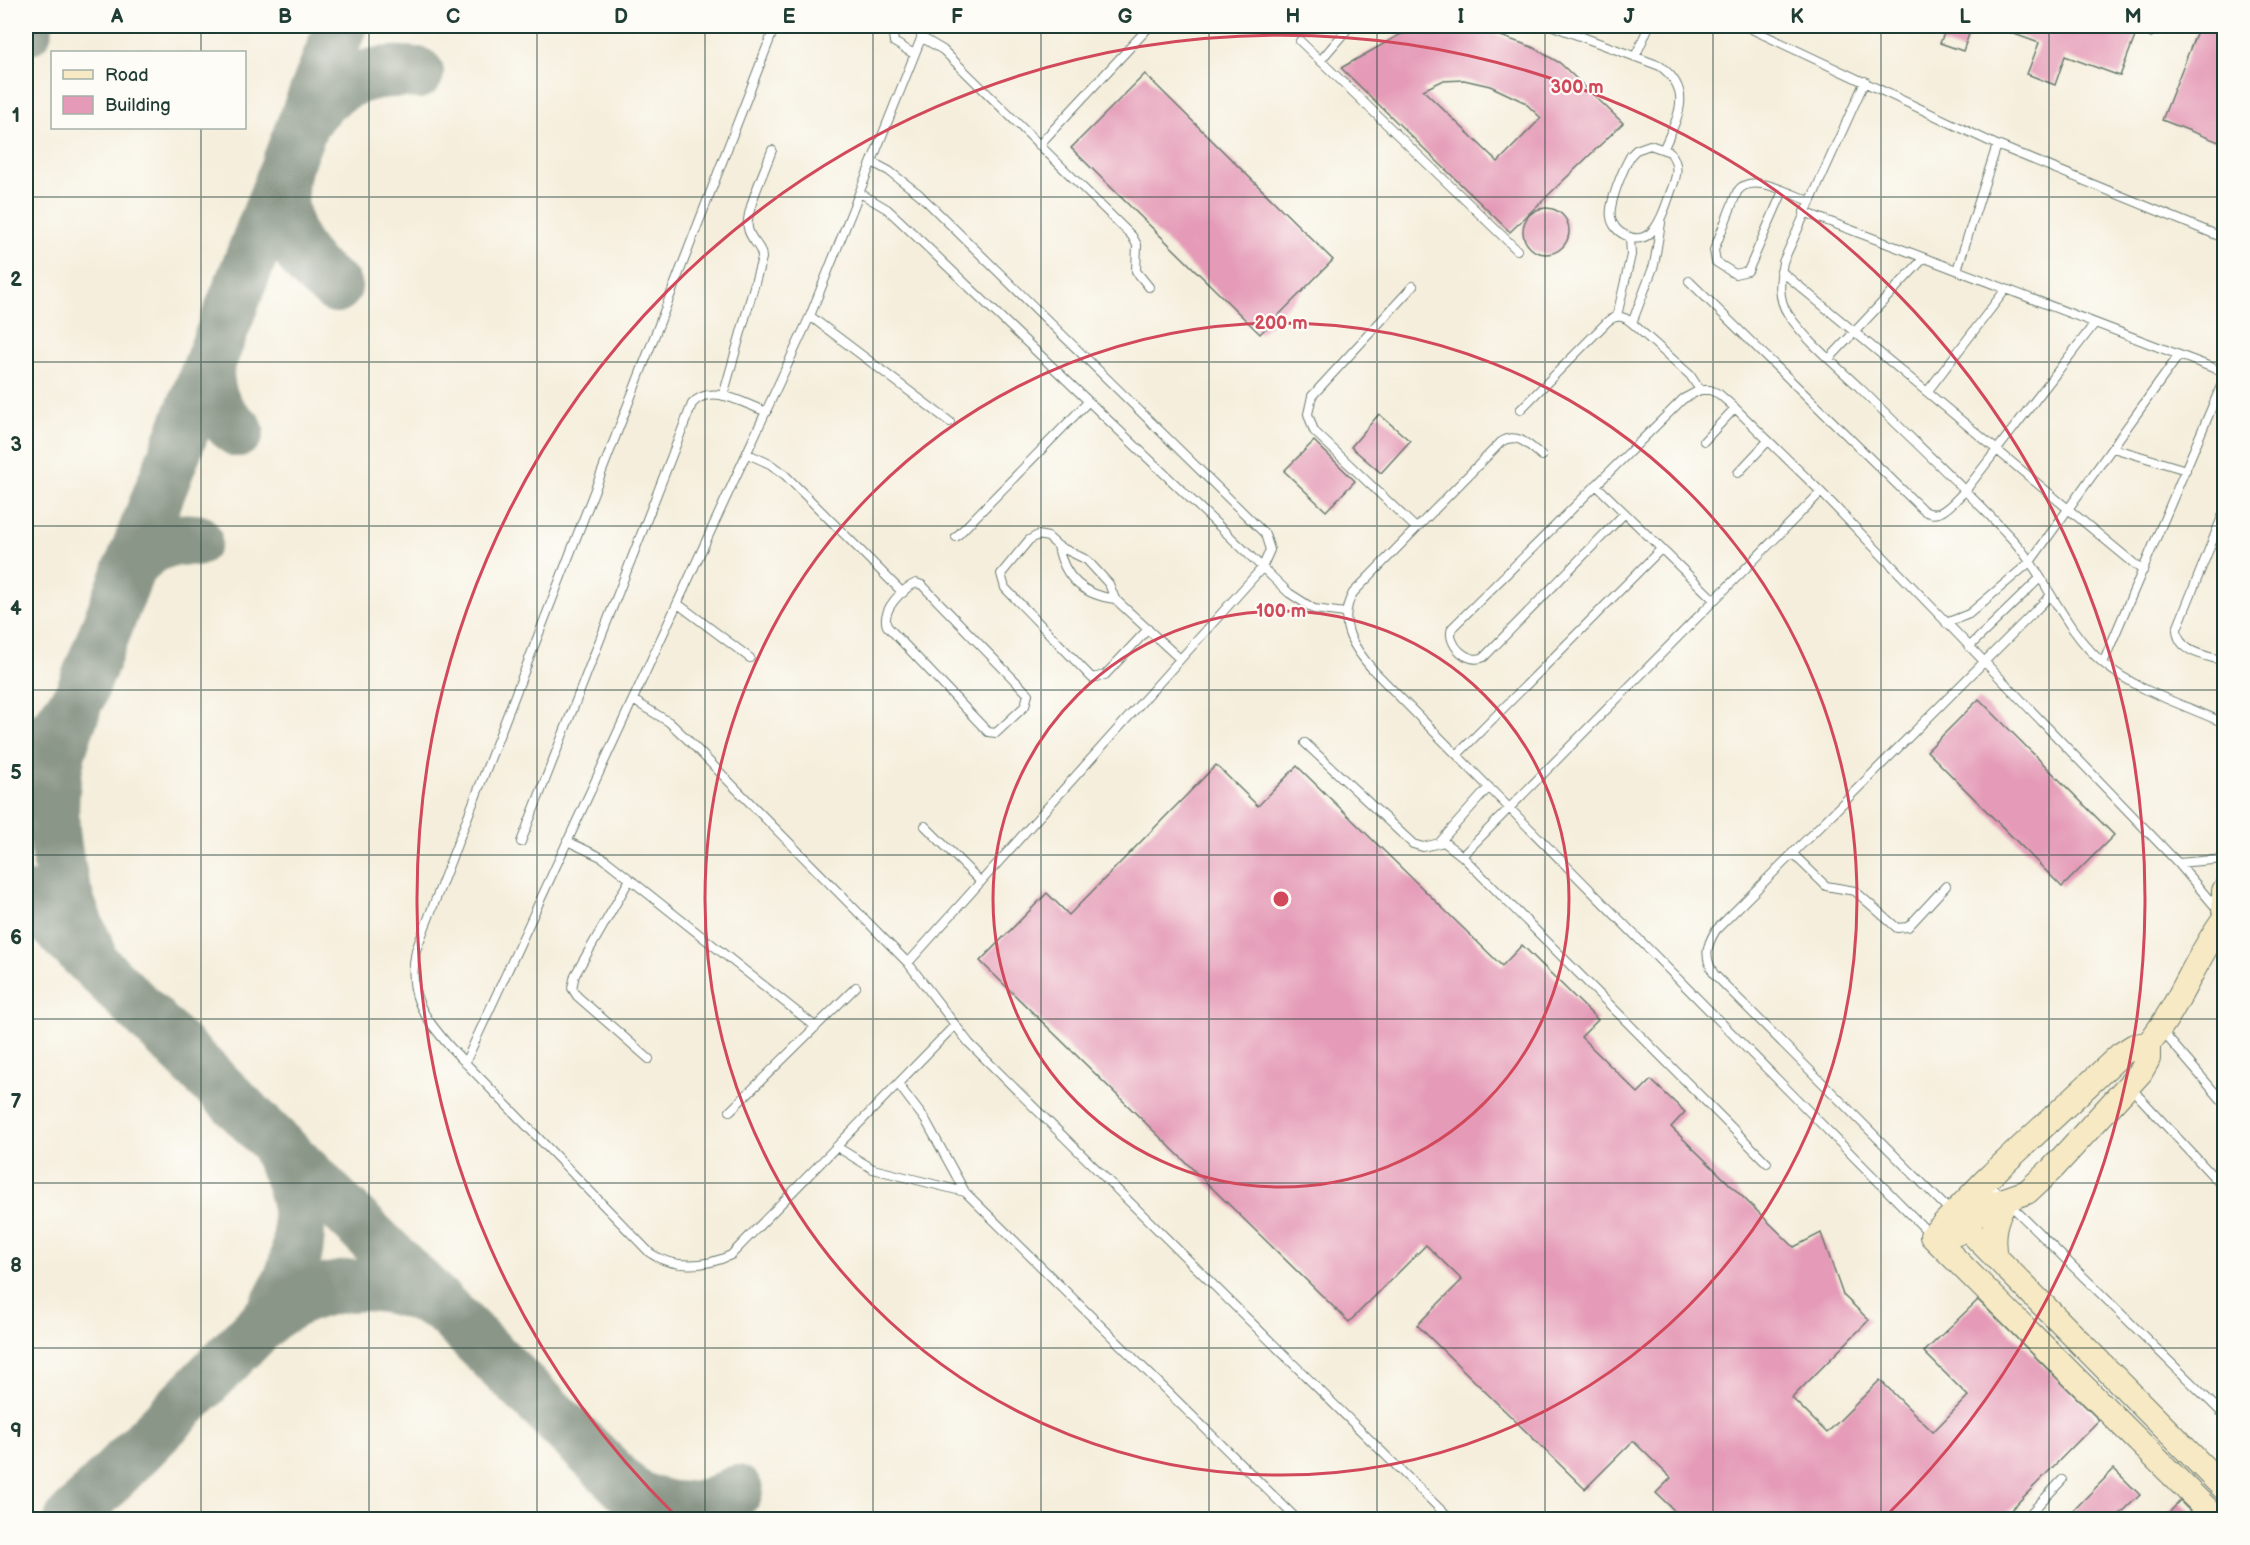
<svg xmlns="http://www.w3.org/2000/svg" width="2250" height="1545" font-family="'Balsamiq Sans',sans-serif">
  <style>
    .lines { fill: none; stroke-linecap: round; stroke-linejoin: round }
    .taxiway { stroke: #8a9688; stroke-width: 52 }
    .building { fill: #e59bb7; fill-rule: evenodd }
    .lane-casing { stroke: #6a7b6f; stroke-width: 10 }
    .secondary-casing { stroke: #6a7b6f; stroke-width: 26 }
    .lane { stroke: #fff; stroke-width: 8 }
    .secondary { stroke: #f6e9c3; stroke-width: 24 }
    .grid { fill: none; stroke: #1f3d34; stroke-width: 1.5; stroke-opacity: 0.55 }
    .ring { fill: none; stroke: #d1495b; stroke-width: 3 }
    .centre { fill: #d1495b; stroke: #fdfcf7; stroke-width: 3 }
    .ring-label { font-size: 18px; text-anchor: middle; font-weight: bold; fill: #d1495b; stroke: #fdfcf7; stroke-width: 4.5; stroke-linejoin: round; paint-order: stroke }
    .neatline { fill: none; stroke: #1f3d34; stroke-width: 2 }
    .grid-label { font-size: 20px; text-anchor: middle; font-weight: bold; fill: #1f3d34 }
  </style>
  <rect width="100%" height="100%" fill="#fdfcf7"/>
  <filter id="ink" filterUnits="userSpaceOnUse"><feTurbulence type="fractalNoise" baseFrequency=".0167" numOctaves="2"/><feDisplacementMap in="SourceGraphic" scale="12" xChannelSelector="R" yChannelSelector="G"/><feConvolveMatrix kernelMatrix="1 2 1 2 8 2 1 2 1" color-interpolation-filters="sRGB"/></filter>
  <filter id="wash" filterUnits="userSpaceOnUse"><feTurbulence type="fractalNoise" baseFrequency=".008" numOctaves="4" result="noise"/><feDisplacementMap in="SourceGraphic" scale="24" xChannelSelector="R" yChannelSelector="G"/><feGaussianBlur stdDeviation="1.35" result="paint"/><feColorMatrix in="noise" values="0 0 0 0 0 0 0 0 0 0 0 0 0 0 0 0 0 1.4 0 .05"/><feComposite in="paint" operator="in"/></filter>
  <g filter="url(#wash)">
    <rect width="100%" height="100%" fill="#f5eedc"/>
    <g class="lines">
      <path class="taxiway" d="M 26,30 L 27,26
        M 305,120 C 333,81 371,67 418,73
        M 283,178 C 277,225 297,261 336,287
        M 208,370 C 208,396 217,415 238,431
        M 128,571 C 145,547 166,537 196,540
        M 75,709 C 69,726 61,744 58,762 C 45,824 60,894 89,949
        M 26,755 L 56,728 L 80,696 L 341,26
        M 26,897 L 659,1520
        M 268,1318 C 319,1281 378,1274 435,1304
        M 632,1493 C 668,1513 701,1512 737,1491
        M 70,1520 L 268,1318 C 305,1266 309,1209 279,1153"/>
    </g>
    <g id="blocks">
      <path class="building" d="M 1947,26 L 1972,26 L 1963,51 L 1940,43 Z
        M 1992,26 L 2139,26 L 2120,76 L 2065,56 L 2055,85 L 2027,74 L 2039,43 Z
        M 2199,26 L 2224,26 L 2224,144 L 2162,120 Z
        M 1431,27 L 1495,34 L 1532,47 L 1560,63 L 1623,123 L 1510,232 L 1341,68 L 1399,35 ZM 1464,80 L 1490,86 L 1524,102 L 1541,118 L 1498,162 L 1423,90 L 1442,81 Z
        M 1145,74 L 1333,260 L 1260,334 L 1071,148 Z
        M1523 231a23 23 0 1 1 46 0a23 23 0 1 1-46 0Z
        M 1379,414 L 1410,441 L 1381,473 L 1351,447 Z
        M 1314,441 L 1355,481 L 1326,511 L 1284,471 Z
        M 1979,699 L 2114,835 L 2062,887 L 1927,751 Z
        M 1216,765 L 1258,806 L 1297,766 L 1502,966 L 1522,945 L 1598,1020 L 1581,1037 L 1638,1093 L 1651,1080 L 1685,1112 L 1671,1127 L 1794,1247 L 1821,1233 L 1843,1295 L 1869,1320 L 1792,1398 L 1827,1433 L 1880,1380 L 1933,1432 L 1968,1396 L 1924,1352 L 1978,1300 L 2099,1420 L 2001,1520 L 1673,1520 L 1678,1514 L 1656,1493 L 1671,1478 L 1633,1441 L 1585,1489 L 1417,1325 L 1462,1280 L 1426,1245 L 1349,1322 L 980,961 L 1047,893 L 1069,915 Z
        M 2114,1469 L 2140,1495 L 2114,1520 L 2064,1520 Z
        M 2180,1501 L 2199,1520 L 2162,1520 Z"/>
    </g>
  </g>
  <g filter="url(#ink)">
    <use href="#blocks" fill-opacity="0" stroke="#6a7b6f" stroke-width="1.5"/>
    <g class="lines">
      <g class="lane-casing">
        <path id="lane" d="M 775,26 L 416,950 C 407,995 422,1014 450,1047 L 650,1253 C 673,1269 706,1267 731,1255 L 954,1026
          M 897,26 L 893,35 L 894,42 L 914,54
          M 1553,26 L 1660,66 C 1694,91 1678,116 1664,148
          M 1745,26 L 1997,145 L 2224,238
          M 2150,33 L 2153,26
          M 921,37 L 943,50 L 1132,236 L 1137,245 L 1136,271 L 1149,287
          M 1300,41 L 1517,250
          M 1635,57 L 1649,26
          M 1320,61 L 1350,26
          M 1865,81 L 1783,262 C 1780,280 1777,298 1788,314 C 1807,342 1837,366 1861,389 C 1911,439 1964,487 2012,539 C 2047,577 2063,629 2103,663 C 2137,691 2185,705 2224,723
          M 1039,145 L 1150,26
          M 1650,145 L 1670,152 C 1680,165 1677,176 1671,191 C 1664,211 1654,250 1625,235 C 1618,232 1612,225 1611,217 C 1608,204 1624,167 1631,155 L 1636,150 Z
          M 872,162 L 889,171 L 919,194 L 1265,534 L 1270,550 L 1262,568 L 908,963
          M 1783,191 L 1748,271 L 1735,274 L 1716,262 L 1714,250 L 1737,192 C 1750,171 1790,194 1810,201
          M 860,193 L 887,209 L 900,221 L 1289,593 L 1314,609 L 1345,613
          M 1804,212 L 2224,372
          M 1957,270 L 1997,145
          M 1781,271 L 2143,571
          M 1689,281 L 1923,510 C 1940,522 1953,502 1965,491 L 2095,323
          M 1413,286 L 1312,396 L 1308,414 L 1314,431 L 1416,528
          M 810,316 L 950,422
          M 1617,316 L 1631,255 L 1630,237
          M 1632,323 L 1654,265 L 1661,223
          M 1829,359 L 1924,258
          M 1927,392 L 2006,289
          M 723,396 L 762,258 C 762,245 750,241 748,228 C 745,211 766,168 772,150
          M 1520,410 L 1608,321 C 1617,314 1624,316 1632,323 L 1690,375 L 1700,390
          M 1704,441 L 1735,408
          M 2113,448 L 2186,470
          M 748,454 L 770,464 L 785,475 L 903,593
          M 1542,456 C 1530,446 1517,431 1501,442 L 1353,593 C 1336,623 1354,649 1375,672 L 1930,1234
          M 1738,473 L 1768,441
          M 1596,485 L 1714,600
          M 2224,512 L 2177,629 C 2178,653 2205,655 2224,661
          M 1625,513 L 1484,657 C 1468,665 1446,644 1452,628 L 1683,399 L 1700,390 L 1710,390 L 1719,394 L 1735,408 L 1821,492 L 2178,863 L 2218,910
          M 956,537 L 1087,403
          M 1058,546 C 1064,578 1083,595 1115,599
          M 916,583 L 922,585 L 1028,694 L 1025,706 L 996,733 L 988,732 L 887,626 C 881,610 902,589 916,583 Z
          M 678,604 L 750,658
          M 1946,623 L 1969,614 L 2030,562 L 2179,355
          M 1148,629 L 1105,675 L 1092,678 L 1005,588 L 1001,574 L 1029,540 L 1038,535 L 1048,537 L 1058,546 L 1087,560 L 1109,584 L 1115,599 L 1180,659
          M 1969,647 L 2040,578
          M 2103,663 L 2224,379
          M 633,700 L 669,722 L 686,738 L 908,963 L 969,1043 L 1451,1520
          M 1305,743 L 1413,844 L 1423,847 L 1444,842 L 1462,856 L 1767,1163
          M 1457,755 L 1661,549
          M 925,826 L 981,882
          M 567,841 L 603,858 L 617,869 L 816,1027
          M 521,842 L 692,404 C 711,382 744,404 767,412
          M 1440,842 L 1489,787
          M 1792,853 L 1826,886 L 1855,891 L 1897,928 L 1908,927 L 1946,886
          M 1462,856 L 1821,492
          M 2178,863 L 2224,859
          M 630,879 L 575,975 L 572,988 L 577,996 L 649,1059
          M 2161,1030 L 2224,1103
          M 465,1063 L 810,316 L 926,26
          M 898,1084 L 926,1121 L 965,1192 L 1298,1520
          M 2131,1088 L 2224,1188
          M 730,1111 L 856,987
          M 837,1147 L 873,1169 L 965,1192
          M 1987,1182 L 2224,1415
          M 1951,1212 L 1714,974 C 1704,957 1706,946 1716,930 L 2051,595
          M 2024,1520 L 2062,1480"/>
      </g>
      <g class="secondary-casing">
        <path id="secondary" d="M 2224,891 L 2224,910
          M 1953,1214 L 2224,1488
          M 1957,1233 L 1984,1207 L 2027,1192 L 2053,1168 L 2140,1073 L 2148,1059 L 2148,1044
          M 1995,1257 C 1991,1236 1994,1219 2006,1200
          M 2218,1520 L 1932,1236 L 1985,1181 L 2120,1055 L 2134,1046 L 2148,1044 C 2180,1006 2195,958 2224,919"/>
      </g>
      <use href="#lane" class="lane"/>
      <use href="#secondary" class="secondary"/>
    </g>
  </g>
  <path class="grid" d="M 201,26 L 201,52M 369,26 L 369,1520M 537,26 L 537,1520M 705,26 L 705,1520M 873,26 L 873,1520M 1041,26 L 1041,1520M 1209,26 L 1209,1520M 1377,26 L 1377,1520M 1545,26 L 1545,1520M 1713,26 L 1713,1520M 1881,26 L 1881,1520M 2049,26 L 2049,1520M 201,128 L 201,1520M 26,197 L 2224,197M 26,362 L 2224,362M 26,526 L 2224,526M 26,690 L 2224,690M 26,855 L 2224,855M 26,1019 L 2224,1019M 26,1183 L 2224,1183M 26,1348 L 2224,1348"/>
  <g class="ring">
    <circle cx="1281" cy="899" r="288"/>
    <circle cx="1281" cy="899" r="576"/>
    <path d="M675 1515A864 864 0 1 1 1887 1515"/>
  </g>
  <circle cx="1281" cy="899" r="9" class="centre"/>
  <g class="ring-label">
    <text x="1577" y="93">300 m</text>
    <text x="1281" y="329">200 m</text>
    <text x="1281" y="617">100 m</text>
  </g>
  <rect width="2250" height="1545" fill="none" stroke="#fdfcf7" stroke-width="66"/>
  <rect x="51" y="51" width="195" height="78" fill="#fdfcf7" stroke="#a4b0a9" stroke-width="1.5"/>
  <rect x="63" y="70" width="30" height="9" fill="#f6e9c3" stroke="#a4b0a9" stroke-width="1.5"/>
  <text x="105" y="81" font-size="18" fill="#1f3d34">Road</text>
  <rect x="63" y="96" width="30" height="18" fill="#e59bb7" stroke="#a4b0a9" stroke-width="1.5"/>
  <text x="105" y="111" font-size="18" fill="#1f3d34">Building</text>
  <rect x="33" y="33" width="2184" height="1479" class="neatline"/>
  <g class="grid-label">
    <text x="117" y="23">A</text>
    <text x="285" y="23">B</text>
    <text x="453" y="23">C</text>
    <text x="621" y="23">D</text>
    <text x="789" y="23">E</text>
    <text x="957" y="23">F</text>
    <text x="1125" y="23">G</text>
    <text x="1293" y="23">H</text>
    <text x="1461" y="23">I</text>
    <text x="1629" y="23">J</text>
    <text x="1797" y="23">K</text>
    <text x="1965" y="23">L</text>
    <text x="2133" y="23">M</text>
    <text x="16" y="122">1</text>
    <text x="16" y="286">2</text>
    <text x="16" y="451">3</text>
    <text x="16" y="615">4</text>
    <text x="16" y="779">5</text>
    <text x="16" y="944">6</text>
    <text x="16" y="1108">7</text>
    <text x="16" y="1272">8</text>
    <text x="16" y="1437">9</text>
  </g>
</svg>
